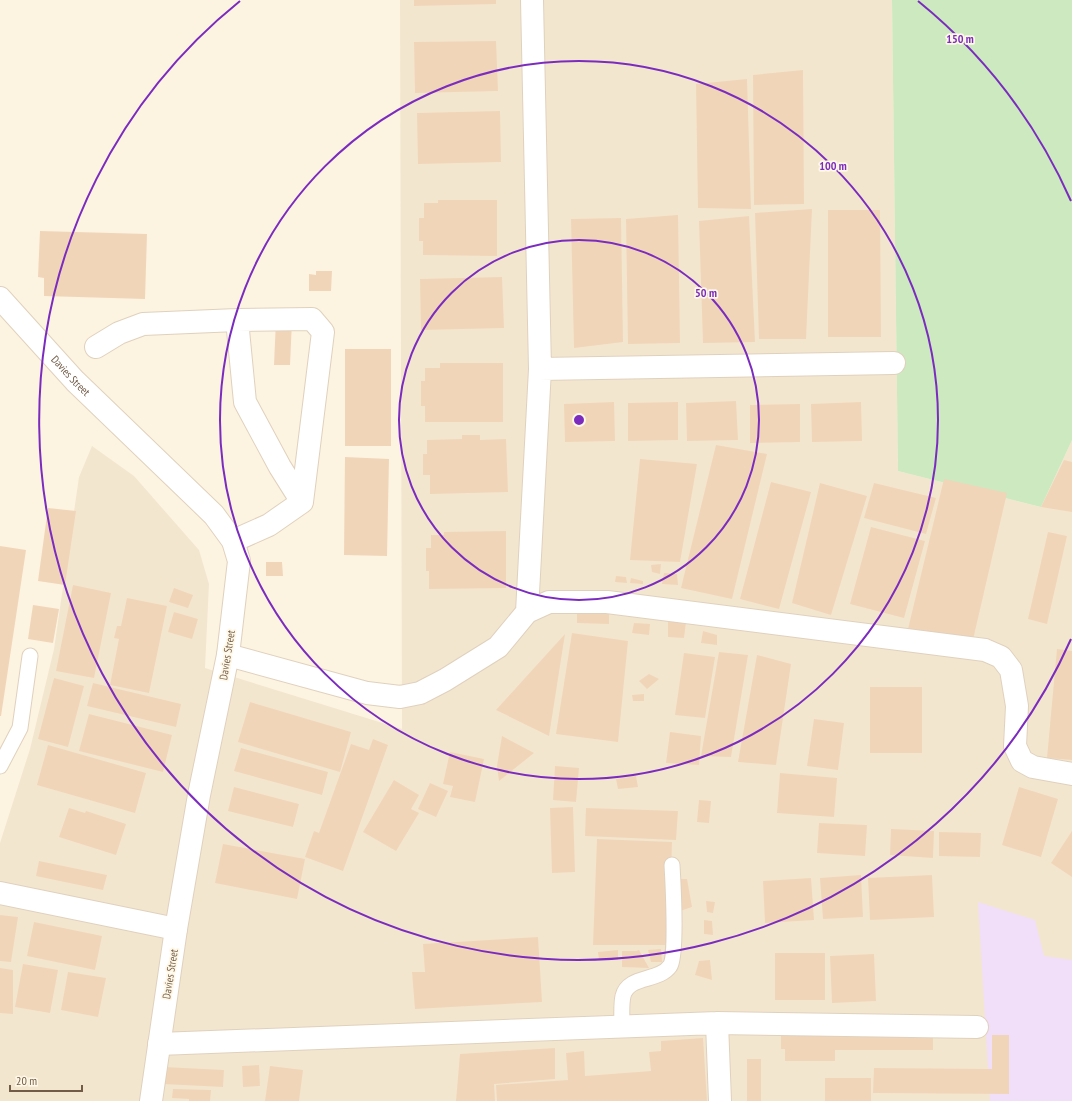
<svg xmlns="http://www.w3.org/2000/svg" width="1072" height="1101" font-family="'PT Sans Narrow',sans-serif">
  <style>
    .residential { fill: #f3e6cf }
    .education { fill: #f1def8 }
    .green { fill: #cce9c0 }
    .building { fill: #f1d5b9 }
    .lines { fill: none; stroke-linecap: round; stroke-linejoin: round }
    .service-casing { stroke: #e0d1bd; stroke-width: 17 }
    .minor-casing { stroke: #e0d1bd; stroke-width: 24 }
    .tertiary-casing { stroke: #e0d1bd; stroke-width: 24 }
    .service { stroke: #fff; stroke-width: 15 }
    .minor { stroke: #fff; stroke-width: 22 }
    .tertiary { stroke: #fff; stroke-width: 22 }
    .ring { fill: none; stroke: #7b2cbf; stroke-width: 2 }
    .labels { text-anchor: middle; dominant-baseline: central; stroke-width: 3.5; stroke-linejoin: round; paint-order: stroke }
    .street-label { font-size: 11px; fill: #725c48; stroke: #fff8e7 }
    .centre { fill: #7b2cbf; stroke: #fff8e7; stroke-width: 2 }
    .ring-label { font-size: 12px; text-anchor: middle; font-weight: bold; fill: #7b2cbf; stroke: #fff8e7; stroke-width: 3.5; stroke-linejoin: round; paint-order: stroke }
  </style>
  <rect width="100%" height="100%" fill="#fcf4e1"/>
  <path class="residential" d="M 400,0 L 892,0 L 898,471 L 1041,507 L 1072,440 L 1072,1101 L 0,1101 L 0,843 L 30,749 L 54,649 L 79,477 L 92,446 L 134,476 L 199,550 L 209,584 L 205,668 L 402,729 Z"/>
  <path class="education" d="M 978,902 L 1035,920 L 1044,956 L 1072,960 L 1072,1101 L 990,1101 Z"/>
  <path class="green" d="M 892,0 L 1072,0 L 1072,440 L 1041,507 L 898,471 Z"/>
  <path class="building" d="M 414,0 L 496,0 L 496,4 L 414,6 Z
    M 496,41 L 498,91 L 415,93 L 414,42 Z
    M 803,70 L 804,204 L 754,205 L 753,75 Z
    M 747,79 L 751,209 L 698,208 L 696,84 Z
    M 500,111 L 501,162 L 418,164 L 417,113 Z
    M 438,200 L 497,200 L 497,256 L 423,255 L 423,241 L 419,241 L 419,218 L 424,218 L 424,203 L 438,203 Z
    M 812,209 L 806,339 L 759,339 L 755,213 Z
    M 828,210 L 880,210 L 881,337 L 828,337 Z
    M 678,215 L 680,343 L 628,344 L 626,219 Z
    M 749,216 L 755,342 L 703,343 L 699,221 Z
    M 621,218 L 623,342 L 574,348 L 571,219 Z
    M 40,231 L 147,234 L 145,299 L 44,296 L 44,278 L 38,277 Z
    M 316,271 L 332,271 L 331,291 L 309,291 L 309,274 L 316,275 Z
    M 502,277 L 504,328 L 421,330 L 420,279 Z
    M 276,320 L 292,321 L 290,365 L 274,365 Z
    M 345,349 L 391,349 L 391,446 L 345,446 Z
    M 440,363 L 503,363 L 503,422 L 425,422 L 425,406 L 421,406 L 421,381 L 425,381 L 425,368 L 440,368 Z
    M 736,401 L 738,440 L 687,441 L 686,403 Z
    M 614,402 L 615,441 L 565,442 L 564,404 Z
    M 678,402 L 678,440 L 628,441 L 628,403 Z
    M 861,402 L 862,441 L 812,442 L 811,404 Z
    M 800,404 L 800,442 L 750,443 L 750,405 Z
    M 462,435 L 480,435 L 480,440 L 506,439 L 508,492 L 430,494 L 430,475 L 423,475 L 423,454 L 427,454 L 427,440 L 462,439 Z
    M 716,445 L 767,454 L 732,599 L 681,588 Z
    M 345,457 L 389,459 L 387,556 L 344,555 Z
    M 640,459 L 697,464 L 680,562 L 630,560 Z
    M 1064,460 L 1072,462 L 1072,512 L 1041,507 Z
    M 944,479 L 1007,493 L 972,644 L 908,629 Z
    M 771,482 L 811,492 L 779,609 L 740,599 Z
    M 820,483 L 867,496 L 831,615 L 792,603 Z
    M 874,483 L 936,498 L 926,534 L 864,518 Z
    M 48,508 L 76,511 L 65,585 L 38,581 Z
    M 871,527 L 925,541 L 904,618 L 850,604 Z
    M 506,531 L 506,588 L 429,589 L 429,571 L 426,571 L 426,548 L 431,548 L 431,535 L 444,535 L 444,532 Z
    M 1048,532 L 1067,536 L 1047,624 L 1028,619 Z
    M 0,546 L 26,550 L 1,716 L 0,716 Z
    M 266,562 L 282,562 L 283,576 L 266,576 Z
    M 661,564 L 660,574 L 652,572 L 651,565 Z
    M 664,573 L 677,574 L 678,585 L 662,584 Z
    M 616,576 L 626,577 L 627,583 L 615,582 Z
    M 631,578 L 643,581 L 643,584 L 630,583 Z
    M 73,585 L 111,593 L 94,678 L 56,671 Z
    M 174,588 L 193,595 L 188,608 L 169,602 Z
    M 127,598 L 167,606 L 149,693 L 110,685 L 119,639 L 114,638 L 117,626 L 121,626 Z
    M 33,605 L 59,609 L 53,643 L 28,639 Z
    M 577,611 L 609,611 L 609,624 L 577,623 Z
    M 174,612 L 198,619 L 192,639 L 168,632 Z
    M 668,621 L 686,622 L 684,638 L 668,637 Z
    M 634,623 L 650,624 L 649,635 L 632,633 Z
    M 703,631 L 717,635 L 717,645 L 701,643 Z
    M 572,633 L 628,641 L 618,742 L 556,734 Z
    M 565,634 L 549,736 L 496,710 Z
    M 1057,649 L 1072,651 L 1072,760 L 1047,758 Z
    M 719,652 L 748,655 L 731,757 L 701,756 Z
    M 684,653 L 715,657 L 705,718 L 675,715 Z
    M 757,655 L 791,664 L 776,765 L 738,762 Z
    M 649,674 L 659,679 L 647,689 L 639,681 Z
    M 54,678 L 84,686 L 68,747 L 38,739 Z
    M 93,683 L 181,704 L 176,727 L 87,706 Z
    M 870,687 L 922,687 L 922,753 L 870,753 Z
    M 644,694 L 644,701 L 633,701 L 632,695 Z
    M 250,702 L 351,732 L 340,772 L 238,742 Z
    M 89,714 L 172,735 L 163,772 L 79,751 Z
    M 814,719 L 844,723 L 838,770 L 807,766 Z
    M 670,732 L 701,736 L 699,765 L 666,763 Z
    M 502,736 L 534,753 L 499,781 L 497,766 Z
    M 373,739 L 388,745 L 343,871 L 305,857 L 314,831 L 319,833 L 351,744 L 369,750 Z
    M 48,745 L 146,773 L 135,813 L 37,785 Z
    M 241,748 L 328,772 L 322,795 L 234,771 Z
    M 450,752 L 484,759 L 475,802 L 450,797 L 453,786 L 443,784 Z
    M 555,766 L 579,768 L 576,802 L 553,800 Z
    M 780,773 L 837,778 L 834,817 L 777,813 Z
    M 636,776 L 638,787 L 618,789 L 616,779 Z
    M 394,780 L 419,795 L 411,809 L 419,813 L 396,851 L 363,832 Z
    M 430,783 L 448,791 L 436,817 L 418,809 Z
    M 234,787 L 299,804 L 293,827 L 228,811 Z
    M 1019,787 L 1058,799 L 1041,857 L 1002,845 Z
    M 699,800 L 711,801 L 709,823 L 697,822 Z
    M 573,807 L 575,872 L 552,873 L 550,808 Z
    M 69,808 L 85,813 L 86,811 L 126,824 L 116,855 L 59,837 Z
    M 586,808 L 678,811 L 676,840 L 585,836 Z
    M 819,823 L 867,825 L 865,856 L 817,853 Z
    M 891,829 L 934,831 L 933,858 L 890,855 Z
    M 1072,831 L 1072,877 L 1051,863 Z
    M 939,832 L 981,833 L 980,857 L 939,856 Z
    M 597,839 L 672,842 L 669,945 L 593,945 Z
    M 223,844 L 305,859 L 297,899 L 215,883 Z
    M 39,861 L 107,875 L 103,890 L 36,876 Z
    M 861,875 L 863,917 L 823,919 L 820,878 Z
    M 932,875 L 934,917 L 870,920 L 868,878 Z
    M 811,878 L 814,920 L 765,923 L 763,881 Z
    M 676,879 L 687,879 L 692,907 L 677,912 Z
    M 706,901 L 715,902 L 713,913 L 707,912 Z
    M 0,915 L 18,917 L 11,962 L 0,961 Z
    M 704,920 L 712,921 L 713,935 L 704,934 Z
    M 34,922 L 102,936 L 95,970 L 27,956 Z
    M 538,937 L 542,1002 L 415,1009 L 412,972 L 425,972 L 423,944 Z
    M 661,949 L 662,962 L 651,962 L 648,950 Z
    M 618,950 L 618,960 L 599,960 L 598,952 Z
    M 639,950 L 649,968 L 622,967 L 622,951 L 636,951 Z
    M 775,953 L 825,953 L 825,1000 L 775,1000 Z
    M 874,954 L 876,1001 L 832,1003 L 830,956 Z
    M 710,960 L 712,980 L 695,975 L 699,961 Z
    M 23,964 L 58,970 L 50,1013 L 15,1007 Z
    M 0,968 L 13,970 L 13,1014 L 0,1013 Z
    M 68,972 L 106,978 L 98,1017 L 61,1010 Z
    M 781,1032 L 933,1034 L 933,1050 L 835,1050 L 835,1061 L 785,1061 L 785,1049 L 781,1049 Z
    M 992,1035 L 1009,1035 L 1009,1094 L 873,1093 L 874,1068 L 992,1069 Z
    M 703,1038 L 707,1101 L 497,1101 L 496,1085 L 568,1080 L 566,1053 L 584,1051 L 585,1076 L 651,1071 L 649,1052 L 661,1051 L 661,1041 Z
    M 555,1048 L 555,1079 L 494,1084 L 495,1101 L 456,1101 L 460,1054 Z
    M 747,1059 L 761,1059 L 761,1101 L 747,1101 Z
    M 259,1065 L 260,1086 L 243,1087 L 242,1066 Z
    M 270,1066 L 303,1070 L 299,1101 L 265,1101 Z
    M 164,1067 L 224,1070 L 223,1087 L 163,1084 Z
    M 825,1078 L 871,1078 L 871,1101 L 825,1101 Z
    M 173,1089 L 211,1090 L 210,1101 L 189,1101 L 189,1099 L 172,1098 Z"/>
  <g class="lines">
    <g class="service-casing">
      <path id="service" d="M 0,766 L 20,728 L 30,656
        M 622,1026 C 622,1017 621,1005 623,996 C 628,975 659,982 670,966 C 677,957 673,882 672,865"/>
    </g>
    <g class="minor-casing">
      <path id="minor" d="M 237,320 L 245,402 L 280,467 L 302,502
        M 96,347 L 119,333 L 143,324 L 237,320 L 312,319 L 323,332 L 302,502 L 269,525 L 233,541
        M 540,369 L 894,363
        M 527,612 L 540,369 L 532,0
        M 228,655 L 367,693 L 400,697 L 420,693 L 445,680 L 498,647 L 527,612 L 549,602 L 607,602 L 985,650 L 1001,657 L 1011,670 L 1017,706 L 1015,746 L 1022,761 L 1033,767 L 1072,774
        M 0,893 L 176,929
        M 717,1023 L 720,1101
        M 159,1044 L 717,1023 L 977,1027"/>
    </g>
    <g class="tertiary-casing">
      <g id="tertiary">
        <path id="s1" d="M 0,298 L 75,381 L 214,515 L 233,541 L 239,561 L 228,655 L 199,795 L 176,929 L 151,1101"/>
      </g>
    </g>
    <use href="#service" class="service"/>
    <use href="#minor" class="minor"/>
    <use href="#tertiary" class="tertiary"/>
  </g>
  <g class="ring">
    <circle cx="579" cy="420" r="180"/>
    <circle cx="579" cy="420" r="359"/>
    <path d="M1071 639A539 539 0 1 1 240 1M918 1A539 539 0 0 1 1071 201"/>
  </g>
  <g class="labels">
    <g class="street-label">
      <text stroke="none"><textPath href="#s1" startOffset="105">Davies Street</textPath></text>
      <text transform="translate(227 655) rotate(-81)">Davies Street</text>
      <text transform="translate(170 974) rotate(-81)">Davies Street</text>
    </g>
  </g>
  <circle cx="579" cy="420" r="6" class="centre"/>
  <g class="ring-label">
    <text x="960" y="43">150 m</text>
    <text x="833" y="170">100 m</text>
    <text x="706" y="297">50 m</text>
  </g>
  <path d="M10 1085v6h72v-6" fill="none" stroke="#725c48" stroke-width="2"/>
  <text x="16" y="1085" font-size="12" fill="#725c48" stroke="#fff8e7" stroke-width="3" paint-order="stroke">20 m</text>
</svg>
